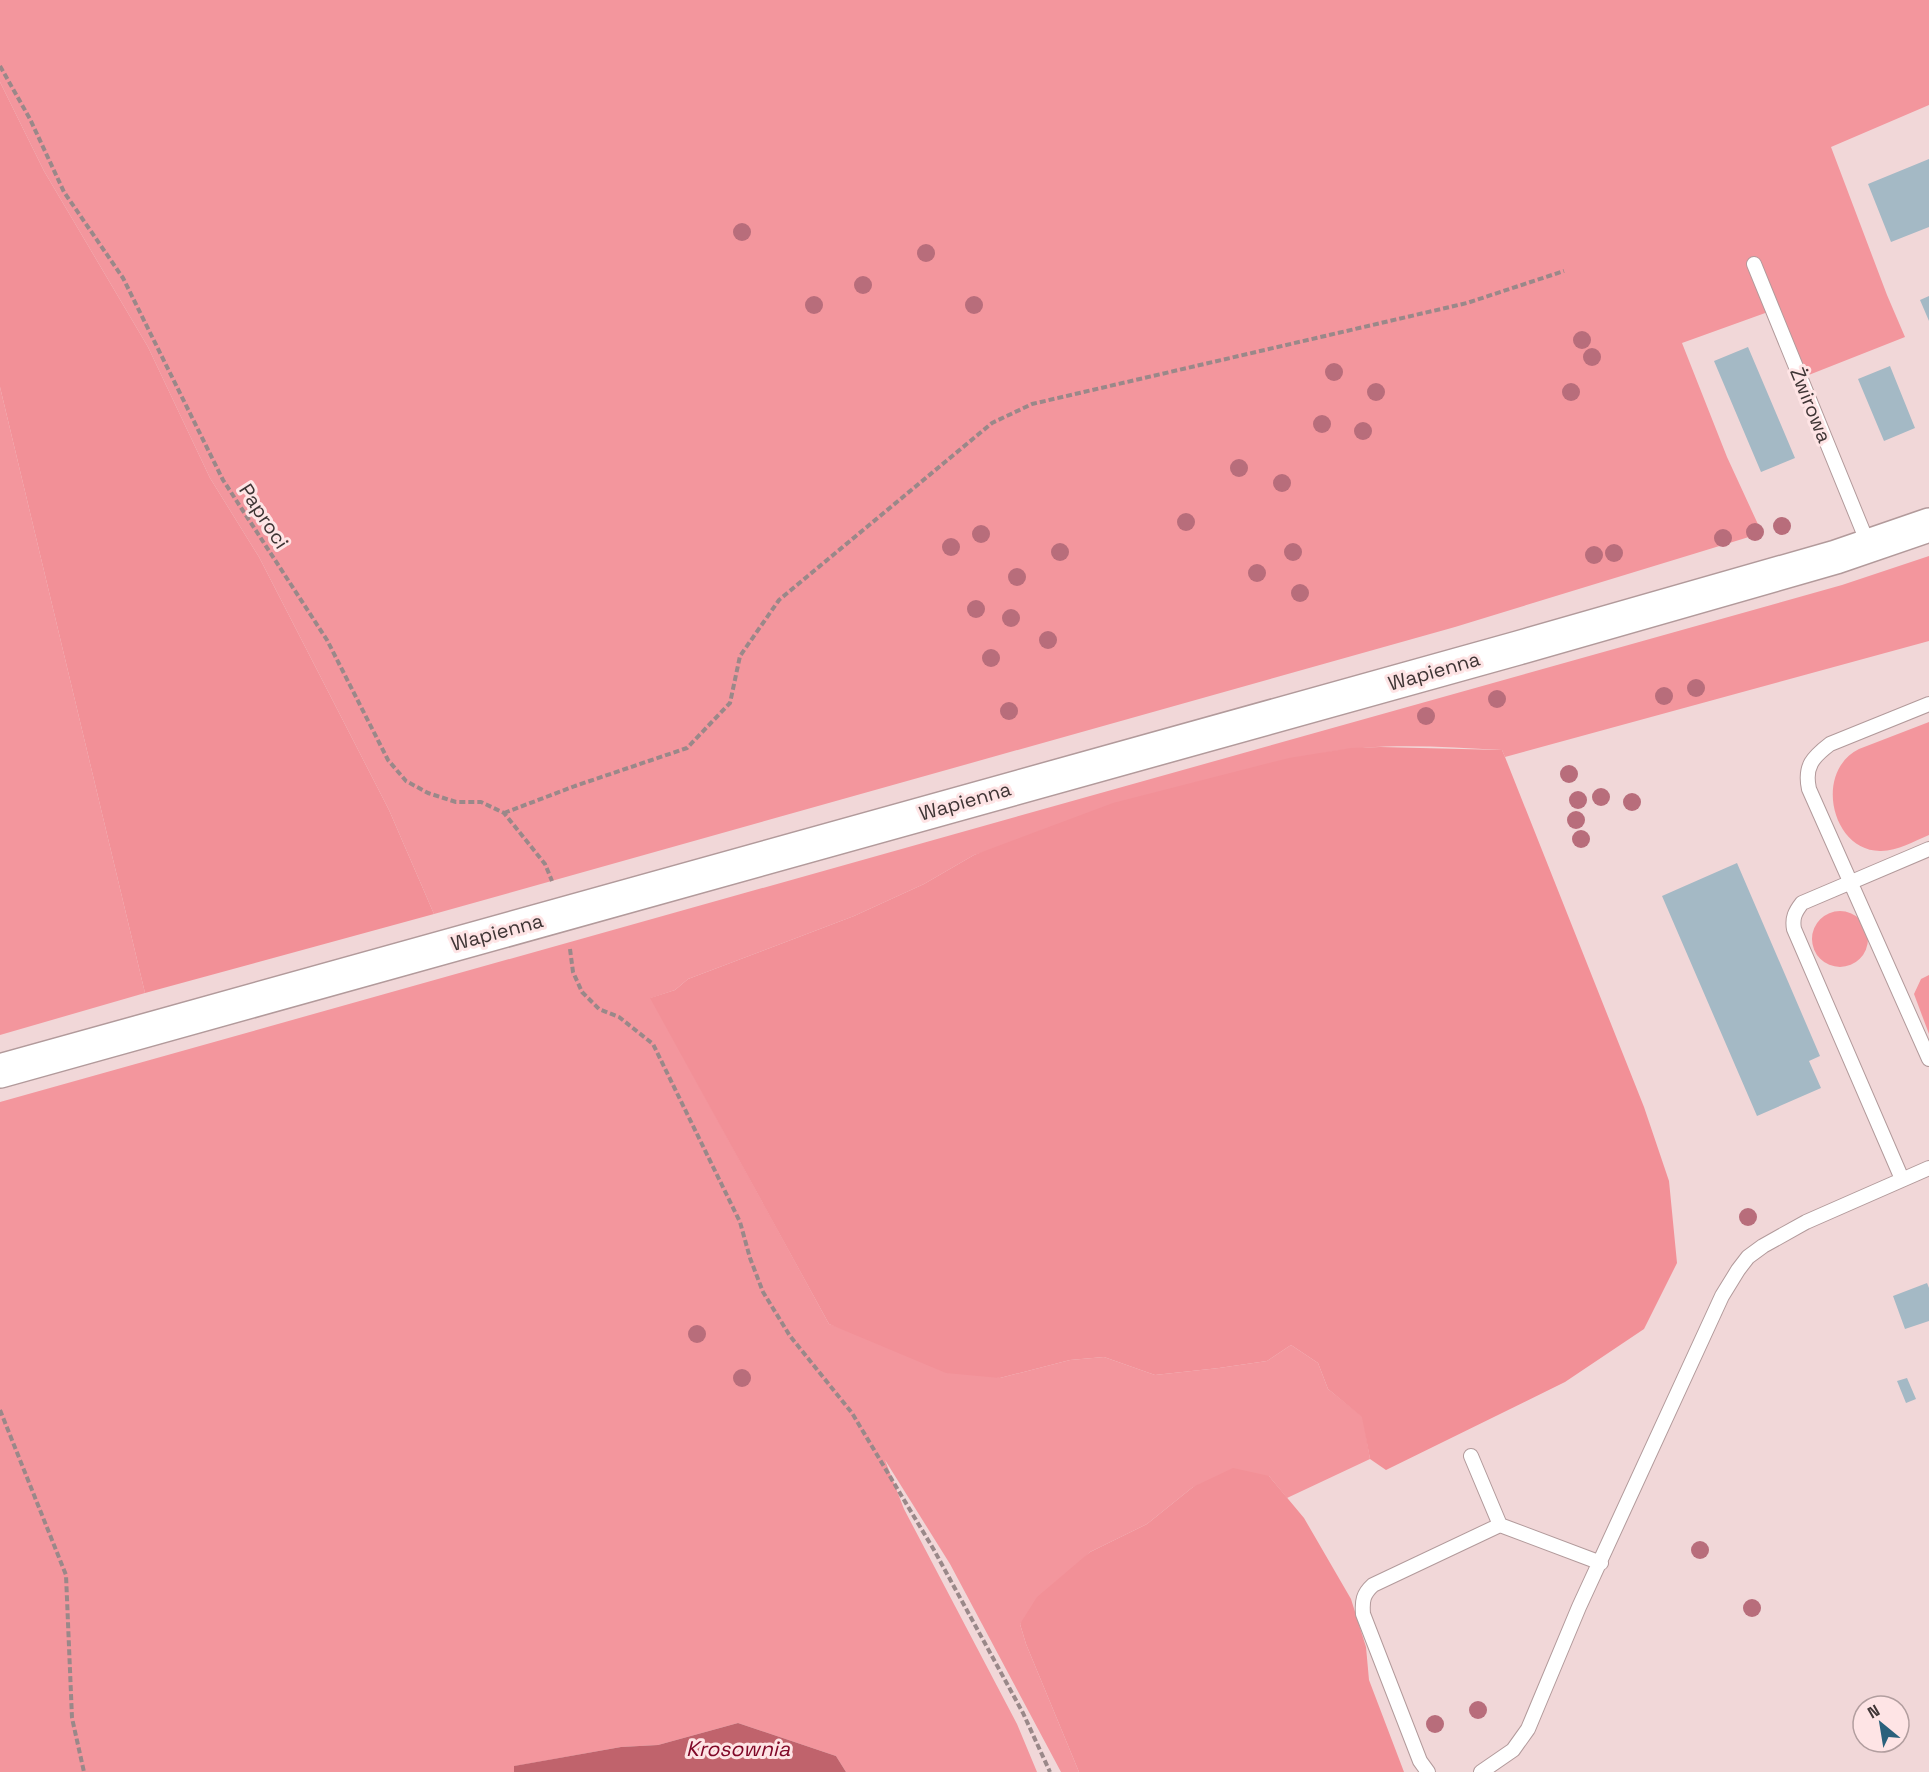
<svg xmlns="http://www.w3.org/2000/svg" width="1929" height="1772" font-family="'Space Grotesk',sans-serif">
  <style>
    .green { fill: #f3969d }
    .forest { fill: #f29097 }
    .water { fill: #c0636c }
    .building { fill: #a4b9c5 }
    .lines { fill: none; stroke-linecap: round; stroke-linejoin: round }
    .service-casing { stroke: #b29a9b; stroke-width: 16 }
    .tertiary-casing { stroke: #b29a9b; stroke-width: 36 }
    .path { stroke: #9a8889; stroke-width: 4; stroke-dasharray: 6 3; stroke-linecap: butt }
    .service { stroke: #fff; stroke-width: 14 }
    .tertiary { stroke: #fff; stroke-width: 33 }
    .tree { fill: #b86d7b }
    .labels { text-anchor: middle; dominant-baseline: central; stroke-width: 6; stroke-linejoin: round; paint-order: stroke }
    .street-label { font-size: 20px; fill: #3f3535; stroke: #fee4e5 }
    .water-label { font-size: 21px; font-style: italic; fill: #800828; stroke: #fee4e5 }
  </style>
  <rect width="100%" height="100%" fill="#f1d7d8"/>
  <path class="green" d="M 0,0 L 1929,0 L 1929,105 L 1831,147 L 1887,295 L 1905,337 L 1796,380 L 1768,312 L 1682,343 L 1727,457 L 1762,533 L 1455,627 L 434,914 L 389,810 L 259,557 L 210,478 L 148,347 L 44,171 L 0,82 Z
    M 0,387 L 145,993 L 0,1035 Z
    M 1929,556 L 1929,641 L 1505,757 L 1502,750 C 1443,747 1382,742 1324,753 L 974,855 L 924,884 L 854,916 L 688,979 L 675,990 L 651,998 L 829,1324 L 1000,1378 L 1070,1360 L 1104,1357 L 1155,1375 L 1219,1368 L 1267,1361 L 1291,1345 L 1318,1363 L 1328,1389 L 1363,1417 L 1370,1459 L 1287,1498 L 1269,1476 L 1193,1487 L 1147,1524 L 1090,1552 L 1020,1624 L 1026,1644 L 1079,1772 L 1061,1772 L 950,1564 L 885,1460 L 904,1509 L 1017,1724 L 1037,1772 L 846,1772 L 836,1756 L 738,1723 L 658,1745 L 621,1747 L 515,1766 L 514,1772 L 0,1772 L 0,1102 L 1842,585 Z
    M 1929,722 L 1929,835 C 1914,841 1898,851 1881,851 C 1832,852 1813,772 1859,749 Z
    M1812 939a28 28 0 1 1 56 0a28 28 0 1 1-56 0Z
    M 1929,975 L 1929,1034 L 1914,994 L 1921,979 Z"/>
  <path class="forest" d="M 0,82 L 44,171 L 148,347 L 210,478 L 259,557 L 389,810 L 434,914 L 145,993 L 0,387 Z
    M 1380,747 L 1502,750 L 1505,757 L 1644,1107 L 1669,1181 L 1677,1263 L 1644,1329 L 1565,1382 L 1386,1470 L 1370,1459 L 1362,1417 L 1328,1389 L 1318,1363 L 1291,1345 L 1267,1361 L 1219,1368 L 1155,1375 L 1104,1357 L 1070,1360 L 1000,1378 L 946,1373 L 829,1324 L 650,998 L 675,990 L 688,979 L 854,916 L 924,884 L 974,855 L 1113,803 L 1289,758 L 1351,748 Z
    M 1233,1468 L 1269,1476 L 1304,1518 L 1351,1599 L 1366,1647 L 1369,1680 L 1404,1772 L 1079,1772 L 1026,1644 L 1020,1624 L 1037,1597 L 1090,1552 L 1147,1524 L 1193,1487 Z"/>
  <path class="water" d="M 738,1723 L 836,1756 L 846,1772 L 514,1772 L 514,1766 L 621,1747 L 658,1745 Z"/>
  <path class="building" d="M 1929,159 L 1929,227 L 1891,242 L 1868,184 Z
    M 1929,296 L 1929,321 L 1920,300 Z
    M 1748,347 L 1795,458 L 1761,472 L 1714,361 Z
    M 1890,366 L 1915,428 L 1884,441 L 1858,379 Z
    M 1737,863 L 1820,1056 L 1809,1061 L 1821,1088 L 1757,1116 L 1662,896 Z
    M 1927,1283 L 1929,1288 L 1929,1321 L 1905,1329 L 1893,1296 Z
    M 1907,1378 L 1916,1399 L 1906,1403 L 1897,1381 Z"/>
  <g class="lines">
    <g class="service-casing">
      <path id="service" d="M 1754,264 L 1869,546
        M 1929,704 L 1830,744 C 1813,757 1804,766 1809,789 L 1929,1059
        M 1902,1179 L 1794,929 C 1792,918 1795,912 1802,903 L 1929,849
        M 1500,1525 L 1601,1563
        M 1428,1772 L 1420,1761 L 1363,1614 C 1362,1601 1363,1594 1373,1585 L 1500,1525 L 1471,1456
        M 1481,1772 L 1513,1750 L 1528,1729 L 1579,1607 L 1722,1296 L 1738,1270 L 1748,1257 L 1763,1246 L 1806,1222 L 1929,1168"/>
    </g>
    <g class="tertiary-casing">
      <path id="tertiary" d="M 0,1071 L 1518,648 L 1836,557 L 1929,525"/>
    </g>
    <path class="path" d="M 0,66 L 30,119 L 64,192 L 123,278 L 223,480 L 327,640 L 388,760 L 406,781 L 428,793 L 456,802 L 481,802 L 504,813 L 545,864 L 552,881
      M 504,813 L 575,786 L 687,748 L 730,703 L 740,656 L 779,600 L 992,423 L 1032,404 L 1467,303 L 1564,271
      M 570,949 L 573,972 L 582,992 L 599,1009 L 619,1017 L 653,1044 L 740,1222 L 750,1258 L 763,1292 L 790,1336 L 852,1413 L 934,1550 L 1023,1713 L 1050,1772
      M 0,1410 L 66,1575 L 72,1718 L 84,1772"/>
    <use href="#service" class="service"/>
    <use href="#tertiary" class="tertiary"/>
  </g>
  <g class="tree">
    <circle cx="742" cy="232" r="9"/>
    <circle cx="926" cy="253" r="9"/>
    <circle cx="863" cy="285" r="9"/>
    <circle cx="814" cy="305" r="9"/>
    <circle cx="974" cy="305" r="9"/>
    <circle cx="1582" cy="340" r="9"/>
    <circle cx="1592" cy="357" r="9"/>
    <circle cx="1334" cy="372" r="9"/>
    <circle cx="1376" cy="392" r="9"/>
    <circle cx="1571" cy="392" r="9"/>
    <circle cx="1322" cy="424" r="9"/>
    <circle cx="1363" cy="431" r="9"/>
    <circle cx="1239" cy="468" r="9"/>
    <circle cx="1282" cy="483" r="9"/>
    <circle cx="1186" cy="522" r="9"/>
    <circle cx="1782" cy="526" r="9"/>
    <circle cx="1755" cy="532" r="9"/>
    <circle cx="981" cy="534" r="9"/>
    <circle cx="1723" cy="538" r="9"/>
    <circle cx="951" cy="547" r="9"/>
    <circle cx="1060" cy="552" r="9"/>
    <circle cx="1293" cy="552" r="9"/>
    <circle cx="1614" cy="553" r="9"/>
    <circle cx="1594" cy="555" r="9"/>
    <circle cx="1257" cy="573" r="9"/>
    <circle cx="1017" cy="577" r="9"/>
    <circle cx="1300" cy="593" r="9"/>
    <circle cx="976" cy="609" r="9"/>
    <circle cx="1011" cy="618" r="9"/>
    <circle cx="1048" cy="640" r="9"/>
    <circle cx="991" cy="658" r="9"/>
    <circle cx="1696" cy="688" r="9"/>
    <circle cx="1664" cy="696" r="9"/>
    <circle cx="1497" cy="699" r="9"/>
    <circle cx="1009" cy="711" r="9"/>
    <circle cx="1426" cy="716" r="9"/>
    <circle cx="1569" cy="774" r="9"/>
    <circle cx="1601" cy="797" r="9"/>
    <circle cx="1578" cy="800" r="9"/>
    <circle cx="1632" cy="802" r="9"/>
    <circle cx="1576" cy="820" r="9"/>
    <circle cx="1581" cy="839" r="9"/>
    <circle cx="1748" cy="1217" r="9"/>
    <circle cx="697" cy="1334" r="9"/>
    <circle cx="742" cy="1378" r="9"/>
    <circle cx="1700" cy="1550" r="9"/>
    <circle cx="1752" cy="1608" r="9"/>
    <circle cx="1478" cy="1710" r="9"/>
    <circle cx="1435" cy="1724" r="9"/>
  </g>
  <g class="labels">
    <g class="street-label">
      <text transform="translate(1811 405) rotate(68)">Żwirowa</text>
      <text transform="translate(264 516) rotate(57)">Paproci</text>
      <text transform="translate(1434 671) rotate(-16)">Wapienna</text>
      <text transform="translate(965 801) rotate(-16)">Wapienna</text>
      <text transform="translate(497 932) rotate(-15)">Wapienna</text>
    </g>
    <g class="water-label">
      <text x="738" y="1748">Krosownia</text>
    </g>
  </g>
  <g transform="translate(1881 1724) rotate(330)"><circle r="28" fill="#fee4e5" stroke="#b29e9f" stroke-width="1.5"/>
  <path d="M0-4.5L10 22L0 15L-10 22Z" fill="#2a617c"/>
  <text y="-9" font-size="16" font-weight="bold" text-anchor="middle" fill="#3f3535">N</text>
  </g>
</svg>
